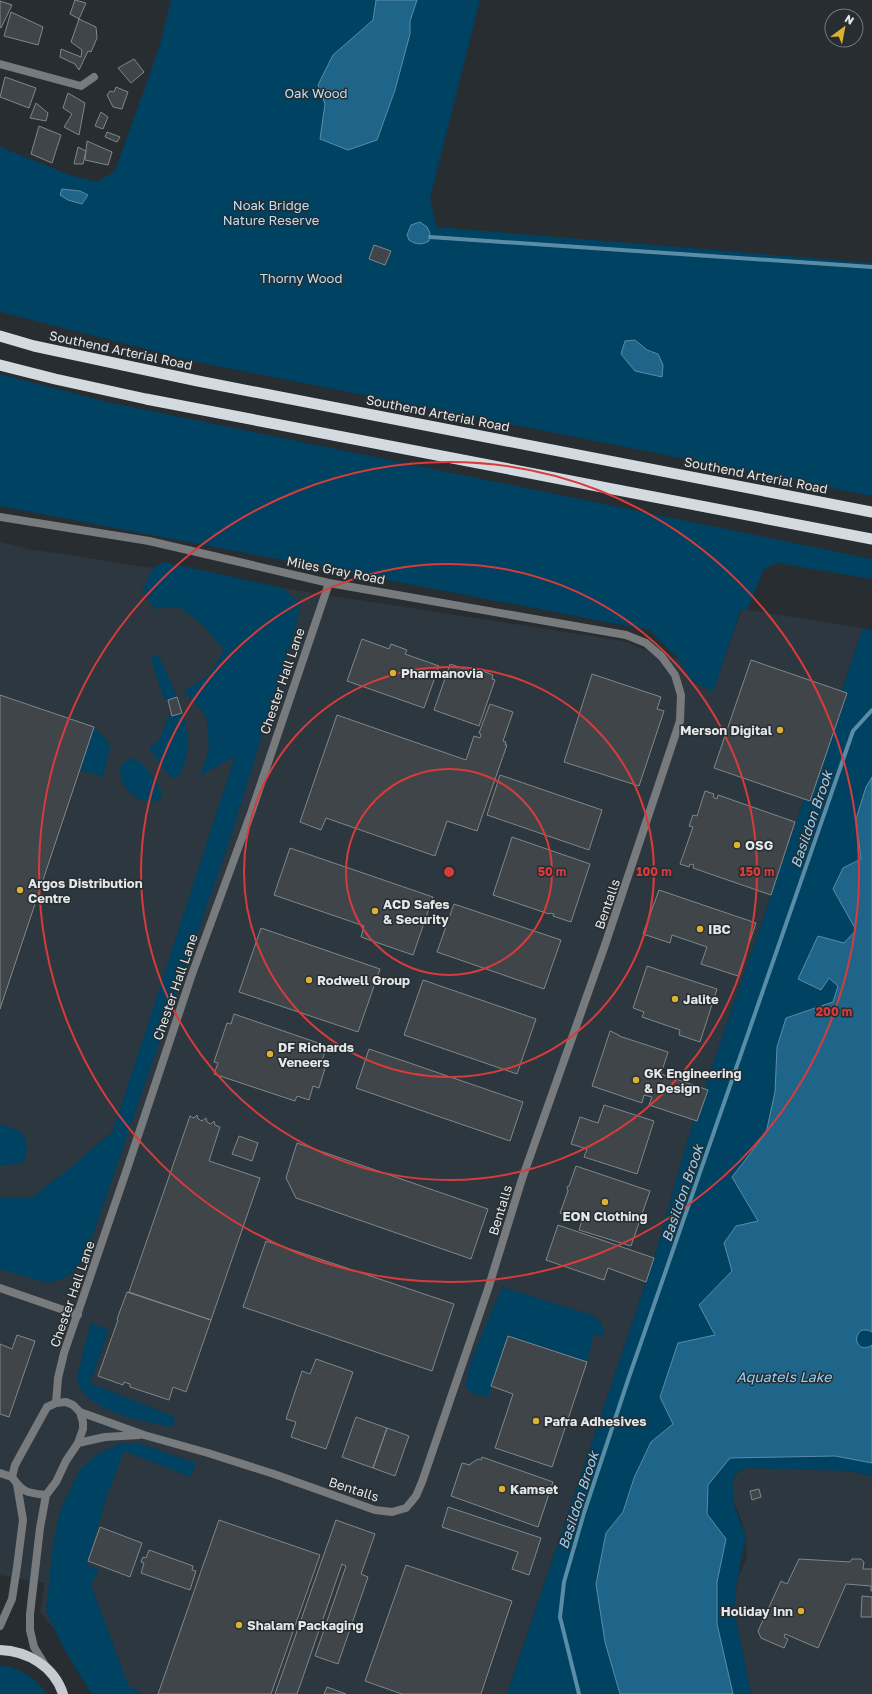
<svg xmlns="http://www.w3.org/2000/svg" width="872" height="1694" font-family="'Golos Text',sans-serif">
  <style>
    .built { fill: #2c373f }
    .green { fill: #004261 }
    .water { fill: #1f658a; stroke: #5a8ca6 }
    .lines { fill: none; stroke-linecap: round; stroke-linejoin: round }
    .stream { stroke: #5a8ca6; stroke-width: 4 }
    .building { fill: #3f4549; stroke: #80878b }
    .minor { stroke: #787b7d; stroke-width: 8 }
    .tertiary { stroke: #787b7d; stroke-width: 8 }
    .primary { stroke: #c5cbd0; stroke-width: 10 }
    .trunk { stroke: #d4dbe0; stroke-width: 11 }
    .ring { fill: none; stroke: #d73b3b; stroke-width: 2 }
    .poi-dot { fill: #dfb133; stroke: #272d30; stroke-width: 1.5 }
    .labels { text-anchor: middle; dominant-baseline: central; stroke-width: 3; stroke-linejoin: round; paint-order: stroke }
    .park-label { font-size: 13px; fill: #b6dffa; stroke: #272d30 }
    .street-label { font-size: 13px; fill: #e3e7e9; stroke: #272d30 }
    .poi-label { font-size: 13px; font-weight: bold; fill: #e3e7e9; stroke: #272d30; text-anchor: start }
    .water-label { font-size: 14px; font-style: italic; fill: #92d1fa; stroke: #272d30 }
    .centre { fill: #d73b3b; stroke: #272d30; stroke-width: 2 }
    .ring-label { font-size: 12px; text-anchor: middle; font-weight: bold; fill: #d73b3b; stroke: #272d30; stroke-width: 3; stroke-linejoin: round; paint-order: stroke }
  </style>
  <rect width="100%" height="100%" fill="#272d30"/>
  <path class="built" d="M 0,542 L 29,549 L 624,641 L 662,657 L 678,658 L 691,680 L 712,691 L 742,609 L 863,628 L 692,1125 L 654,1258 L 507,1694 L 109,1694 L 40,1612 L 45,1583 L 0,1575 Z
    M 744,1468 L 842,1470 L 872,1476 L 872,1694 L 751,1694 L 734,1609 L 737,1580 L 747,1557 L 746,1537 L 742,1522 L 730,1491 L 734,1476 Z"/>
  <path class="green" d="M 171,0 L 480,0 L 430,198 L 436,227 L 872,263 L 872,496 L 197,362 L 0,312 L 0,147 L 70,175 L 97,182 L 115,171 L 160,45 Z
    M 0,374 L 107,402 L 872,559 L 872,579 L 777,563 L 764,569 L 747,610 L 741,609 L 713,692 L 691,680 L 678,658 L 649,630 L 0,506 Z
    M 164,562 L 283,588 L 301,604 L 295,629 L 230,839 L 84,1260 L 68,1277 L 48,1283 L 0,1269 L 0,1198 L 32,1197 L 70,1168 L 113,1131 L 235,756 L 200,776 L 209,748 L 206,716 L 184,691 L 210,674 L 224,650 L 202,624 L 177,606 L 155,609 L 142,591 L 153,568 Z
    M 863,628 L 872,631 L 872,1476 L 851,1471 L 744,1468 L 734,1476 L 734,1505 L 746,1537 L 737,1580 L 734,1609 L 751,1694 L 507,1694 L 654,1258 L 692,1125 Z
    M 156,654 C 163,659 165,671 169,678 C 180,704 192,729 186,757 C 184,765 183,771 178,777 L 173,778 L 168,774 L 149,749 L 160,739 L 168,716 L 172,716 L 168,700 L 164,700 L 151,658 Z
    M 94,727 L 108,742 L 110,748 L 103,777 L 80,770 Z
    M 131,758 C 146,761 154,780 162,792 L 160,799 L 156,802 C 147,801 138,800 132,794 C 120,785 113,765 131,758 Z
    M 0,1124 C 6,1126 13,1128 19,1131 C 29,1137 28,1154 23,1163 L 0,1166 Z
    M 502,1287 L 592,1315 L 602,1323 L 604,1337 L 594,1334 L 587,1362 L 508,1336 L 488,1397 L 474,1394 L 465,1387 L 470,1363 Z
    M 91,1323 L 109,1330 L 90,1383 L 175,1417 L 172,1427 C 146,1422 79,1410 77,1377 C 77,1373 79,1368 80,1365 C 83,1351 87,1337 91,1323 Z
    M 120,1443 L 141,1444 L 196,1463 L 191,1477 L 124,1451 L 106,1499 L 87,1565 L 99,1569 L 91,1585 L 128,1685 L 142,1694 L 91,1694 L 63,1647 L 46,1611 L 53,1544 L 60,1511 L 79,1471 L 96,1455 Z
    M 0,1665 C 21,1668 35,1678 47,1694 L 0,1694 Z"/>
  <path class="water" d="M 376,0 L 417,0 L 410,21 L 410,34 L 395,90 L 377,140 L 348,150 L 320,139 L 325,104 L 318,85 L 333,55 L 373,20 Z
    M 62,189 L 80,191 L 88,195 L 82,204 L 68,200 L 60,195 Z
    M 420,222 L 427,227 L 430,233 L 429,241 C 422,245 416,245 409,240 L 407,235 L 411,225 Z
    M 635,340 L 647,350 L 658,354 L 663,365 L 662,377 L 635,371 L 621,354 L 625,341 Z
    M 872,777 L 872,1332 L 868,1330 L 862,1330 C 850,1338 860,1354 872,1345 L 872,1463 L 835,1456 L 730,1458 L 708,1485 L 707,1514 L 726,1539 L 717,1582 L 717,1624 L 733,1694 L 620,1694 L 605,1642 L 596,1584 L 606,1533 L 623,1512 L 634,1478 L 651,1442 L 673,1424 L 660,1397 L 678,1343 L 715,1335 L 699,1305 L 732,1271 L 724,1243 L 736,1226 L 758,1221 L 732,1177 L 766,1133 L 775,1092 L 777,1047 L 786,1018 L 833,1002 L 838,986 L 829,978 L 821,990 L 798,979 L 818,936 L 844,943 L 856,930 L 833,889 L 843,868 L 861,859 L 856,819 L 866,787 Z"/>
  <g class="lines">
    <path class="stream" d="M 430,237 L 872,267
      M 579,1694 L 560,1617 L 564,1582 L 584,1513 L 629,1377 L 853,731 L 872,710"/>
  </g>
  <path class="building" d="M 75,0 L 86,3 L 79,19 L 70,14 Z
    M 0,1 L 12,5 L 1,28 L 0,27 Z
    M 11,12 L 43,27 L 38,45 L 4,36 Z
    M 79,19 L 96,27 L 97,38 L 91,52 L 88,51 L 79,70 L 75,64 L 60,57 L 61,49 L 81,57 L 82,50 L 71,42 Z
    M 134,59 L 144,72 L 131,83 L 118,68 Z
    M 5,77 L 36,88 L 29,108 L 0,97 Z
    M 116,87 L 128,92 L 122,109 L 113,107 L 107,95 L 110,91 L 114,92 Z
    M 68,93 L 85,103 L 79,135 L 64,127 L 72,114 L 63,108 Z
    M 36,103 L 48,113 L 46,121 L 30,118 Z
    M 101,112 L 108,117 L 103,129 L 95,126 Z
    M 39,126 L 61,135 L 52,163 L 31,154 Z
    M 107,132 L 120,137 L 117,142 L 105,137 Z
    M 87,141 L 112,152 L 108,165 L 85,160 Z
    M 78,147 L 86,151 L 83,164 L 74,164 Z
    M 374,245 L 391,251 L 385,265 L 369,259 Z
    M 362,639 L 389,649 L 391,644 L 407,650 L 405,654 L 439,666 L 424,708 L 347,681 Z
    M 751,660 L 847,693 L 810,801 L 714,768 Z
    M 450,664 L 482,675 L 483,671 L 493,675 L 492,679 L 495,680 L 479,726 L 434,710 Z
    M 592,674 L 661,697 L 657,709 L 664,711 L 639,786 L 564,762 Z
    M 0,695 L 94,727 L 0,1009 Z
    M 177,697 L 182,713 L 172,716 L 168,700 Z
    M 490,704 L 513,712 L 503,741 L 506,742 L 505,745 L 507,745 L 477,831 L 447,821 L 435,856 L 326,818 L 321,830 L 300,822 L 337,715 L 466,760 L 474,736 L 480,738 L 481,734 L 479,733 Z
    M 500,775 L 602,810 L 589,850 L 487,815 Z
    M 705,791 L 714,794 L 713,797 L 717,799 L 718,795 L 795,822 L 771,895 L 693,868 L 694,865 L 690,864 L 689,867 L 680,864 L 693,827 L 689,826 L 693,815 L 697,816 Z
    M 512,837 L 590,864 L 571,922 L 553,916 L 554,914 L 550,913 L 549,914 L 493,895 Z
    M 290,848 L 433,897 L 413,955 L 361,937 L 364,926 L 274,895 Z
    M 659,890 L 756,923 L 738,976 L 701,964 L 707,947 L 672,935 L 670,943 L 643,934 Z
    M 454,904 L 561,940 L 544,989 L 437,952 Z
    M 261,928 L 380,969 L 358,1032 L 239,992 Z
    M 647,966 L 717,989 L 700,1042 L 679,1035 L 680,1030 L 642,1017 L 644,1012 L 633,1008 Z
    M 423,980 L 536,1019 L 517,1074 L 404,1035 Z
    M 234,1014 L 327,1046 L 321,1063 L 326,1065 L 319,1088 L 313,1086 L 309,1100 L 297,1096 L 295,1101 L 214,1074 L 218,1063 L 214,1062 L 227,1023 L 231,1024 Z
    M 610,1031 L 619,1035 L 619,1036 L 668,1052 L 661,1074 L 708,1090 L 697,1121 L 649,1105 L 652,1097 L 644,1095 L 642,1103 L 592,1086 Z
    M 369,1049 L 523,1102 L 510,1141 L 356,1088 Z
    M 604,1105 L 654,1121 L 637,1174 L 584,1157 L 587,1149 L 571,1144 L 580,1117 L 598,1123 Z
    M 197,1115 L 198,1119 L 202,1121 L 206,1118 L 207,1122 L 211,1124 L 214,1121 L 215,1125 L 220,1127 L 209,1161 L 260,1178 L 211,1320 L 129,1292 L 190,1116 L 194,1118 Z
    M 239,1136 L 258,1143 L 252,1161 L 232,1154 Z
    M 297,1143 L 488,1209 L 471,1259 L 296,1198 L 286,1178 Z
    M 576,1166 L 650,1191 L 631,1246 L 579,1230 L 582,1221 L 560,1213 L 568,1191 L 567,1187 L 569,1186 Z
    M 558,1225 L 654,1258 L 646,1282 L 608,1268 L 604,1280 L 546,1260 Z
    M 266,1241 L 454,1304 L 432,1371 L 243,1307 Z
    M 127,1292 L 211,1320 L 186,1392 L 173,1387 L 169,1400 L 130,1387 L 130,1384 L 124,1382 L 123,1385 L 98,1376 L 118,1320 L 117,1319 Z
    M 17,1335 L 35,1341 L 9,1417 L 0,1414 L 0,1344 L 12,1349 Z
    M 508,1336 L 587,1362 L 552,1467 L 495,1448 L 513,1394 L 491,1386 Z
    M 316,1359 L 353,1372 L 326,1449 L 291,1437 L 296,1422 L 286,1419 L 302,1371 L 310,1374 Z
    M 356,1417 L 387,1428 L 373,1468 L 342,1457 Z
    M 387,1428 L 409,1436 L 395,1476 L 373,1468 Z
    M 482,1457 L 553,1482 L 538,1527 L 451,1496 L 462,1463 L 470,1465 L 470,1464 L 478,1459 L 481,1460 Z
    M 759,1489 L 761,1497 L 752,1500 L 750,1491 Z
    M 448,1507 L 541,1538 L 529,1575 L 512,1569 L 518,1552 L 442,1527 Z
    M 219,1520 L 320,1555 L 271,1694 L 158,1694 Z
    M 336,1520 L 375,1534 L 361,1574 L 368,1577 L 338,1664 L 315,1656 L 346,1566 L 342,1564 L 297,1694 L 275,1694 Z
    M 100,1527 L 142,1543 L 130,1577 L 88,1561 Z
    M 149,1550 L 193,1566 L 192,1570 L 196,1571 L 190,1590 L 141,1573 L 144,1563 L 141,1562 L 143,1557 L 146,1558 Z
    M 799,1559 L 850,1562 L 852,1559 L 861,1559 L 864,1562 L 863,1569 L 872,1569 L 872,1591 L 871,1591 L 871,1586 L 846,1584 L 818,1648 L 785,1634 L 784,1637 L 788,1639 L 784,1648 L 761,1638 L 758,1631 L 781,1581 L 787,1584 Z
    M 406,1565 L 512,1601 L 481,1694 L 402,1694 L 365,1681 Z
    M 862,1596 L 872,1597 L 872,1617 L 861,1617 Z
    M 327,1687 L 346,1694 L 324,1694 Z"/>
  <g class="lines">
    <path class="minor" d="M 0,64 L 81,86 L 94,77
      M 0,1473 L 12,1477"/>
    <path class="tertiary" d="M 0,517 L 149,541 L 329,583 L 626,635 L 646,643 L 662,657 L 675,675 L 681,695 L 680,721 L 605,945 L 522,1179 L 488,1289 L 422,1482 L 416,1496 L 406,1508 L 392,1512 L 375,1510 L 274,1474 L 208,1453 L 144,1435 L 80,1412
      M 0,1288 L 78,1315
      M 56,1403 L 58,1378 L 64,1353 L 128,1166 L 191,977 L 251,813 L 329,583
      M 78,1443 L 105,1437 L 139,1435
      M 0,1626 L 12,1599 L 17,1567 L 23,1520 L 17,1484
      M 45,1665 L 34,1647 L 30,1630 L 30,1614 L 40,1528 L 46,1495 L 56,1482 L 66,1461 L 78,1443 L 83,1429 L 83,1422 L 80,1412 L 73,1405 L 66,1402 L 56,1403 L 47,1407 L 15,1465 L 12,1477 C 23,1493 28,1493 46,1495"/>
    <path class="primary" d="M 0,1650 C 27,1651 54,1666 63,1694"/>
    <path class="trunk" d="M 0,336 L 34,346 L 198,381 L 872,512
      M 0,365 L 55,379 L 146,399 L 872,539"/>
  </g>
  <g class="ring">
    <circle cx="449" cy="872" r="103"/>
    <circle cx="449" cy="872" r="205"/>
    <circle cx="449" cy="872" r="308"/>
    <circle cx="449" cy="872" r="410"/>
  </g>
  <g class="poi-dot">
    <circle cx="393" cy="673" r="4"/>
    <circle cx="780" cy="730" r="4"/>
    <circle cx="737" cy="845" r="4"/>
    <circle cx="20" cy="890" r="4"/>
    <circle cx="375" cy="911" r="4"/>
    <circle cx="700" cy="929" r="4"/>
    <circle cx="309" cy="980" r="4"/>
    <circle cx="675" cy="999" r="4"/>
    <circle cx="270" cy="1054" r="4"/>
    <circle cx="636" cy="1080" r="4"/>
    <circle cx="605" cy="1202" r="4"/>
    <circle cx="536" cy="1421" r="4"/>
    <circle cx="502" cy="1489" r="4"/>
    <circle cx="801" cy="1611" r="4"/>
    <circle cx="239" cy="1625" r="4"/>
  </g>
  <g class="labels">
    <g class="park-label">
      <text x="316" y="93">Oak Wood</text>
      <text x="271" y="205">Noak Bridge<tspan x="271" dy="15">Nature Reserve</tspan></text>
      <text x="301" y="278">Thorny Wood</text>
    </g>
    <g class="street-label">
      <text transform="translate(121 350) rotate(12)">Southend Arterial Road</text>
      <text transform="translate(438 413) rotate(11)">Southend Arterial Road</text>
      <text transform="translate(756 475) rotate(11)">Southend Arterial Road</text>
      <text transform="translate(336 570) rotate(11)">Miles Gray Road</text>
      <text transform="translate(282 681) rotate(-71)">Chester Hall Lane</text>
      <text transform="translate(607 904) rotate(-71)">Bentalls</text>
      <text transform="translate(175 987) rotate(-71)">Chester Hall Lane</text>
      <text transform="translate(500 1210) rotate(-73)">Bentalls</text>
      <text transform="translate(72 1294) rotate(-71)">Chester Hall Lane</text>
      <text transform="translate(354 1489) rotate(18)">Bentalls</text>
    </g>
    <g class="poi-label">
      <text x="401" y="673">Pharmanovia</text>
      <text x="772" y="730" text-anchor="end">Merson Digital</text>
      <text x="745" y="845">OSG</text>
      <text x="28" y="883">Argos Distribution<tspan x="28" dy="15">Centre</tspan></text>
      <text x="383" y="904">ACD Safes<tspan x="383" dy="15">&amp; Security</tspan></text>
      <text x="708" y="929">IBC</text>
      <text x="317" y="980">Rodwell Group</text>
      <text x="683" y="999">Jalite</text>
      <text x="278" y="1047">DF Richards<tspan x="278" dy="15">Veneers</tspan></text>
      <text x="644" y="1073">GK Engineering<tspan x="644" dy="15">&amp; Design</tspan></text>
      <text x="605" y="1216" text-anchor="middle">EON Clothing</text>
      <text x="544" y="1421">Pafra Adhesives</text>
      <text x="510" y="1489">Kamset</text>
      <text x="793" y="1611" text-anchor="end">Holiday Inn</text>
      <text x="247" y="1625">Shalam Packaging</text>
    </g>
    <g class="water-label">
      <text transform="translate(811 819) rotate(-71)">Basildon Brook</text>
      <text transform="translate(682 1193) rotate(-71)">Basildon Brook</text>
      <text x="784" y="1376">Aquatels Lake</text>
      <text transform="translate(578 1500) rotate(-72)">Basildon Brook</text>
    </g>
  </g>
  <circle cx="449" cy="872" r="6" class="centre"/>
  <g class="ring-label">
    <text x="552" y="876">50 m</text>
    <text x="654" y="876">100 m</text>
    <text x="757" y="876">150 m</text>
    <text x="834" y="1016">200 m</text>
  </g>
  <g transform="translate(844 28) rotate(32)"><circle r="19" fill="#272d30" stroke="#72777a"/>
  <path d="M0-3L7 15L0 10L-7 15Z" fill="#dfb133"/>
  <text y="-6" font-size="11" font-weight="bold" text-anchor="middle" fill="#e3e7e9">N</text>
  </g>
</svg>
